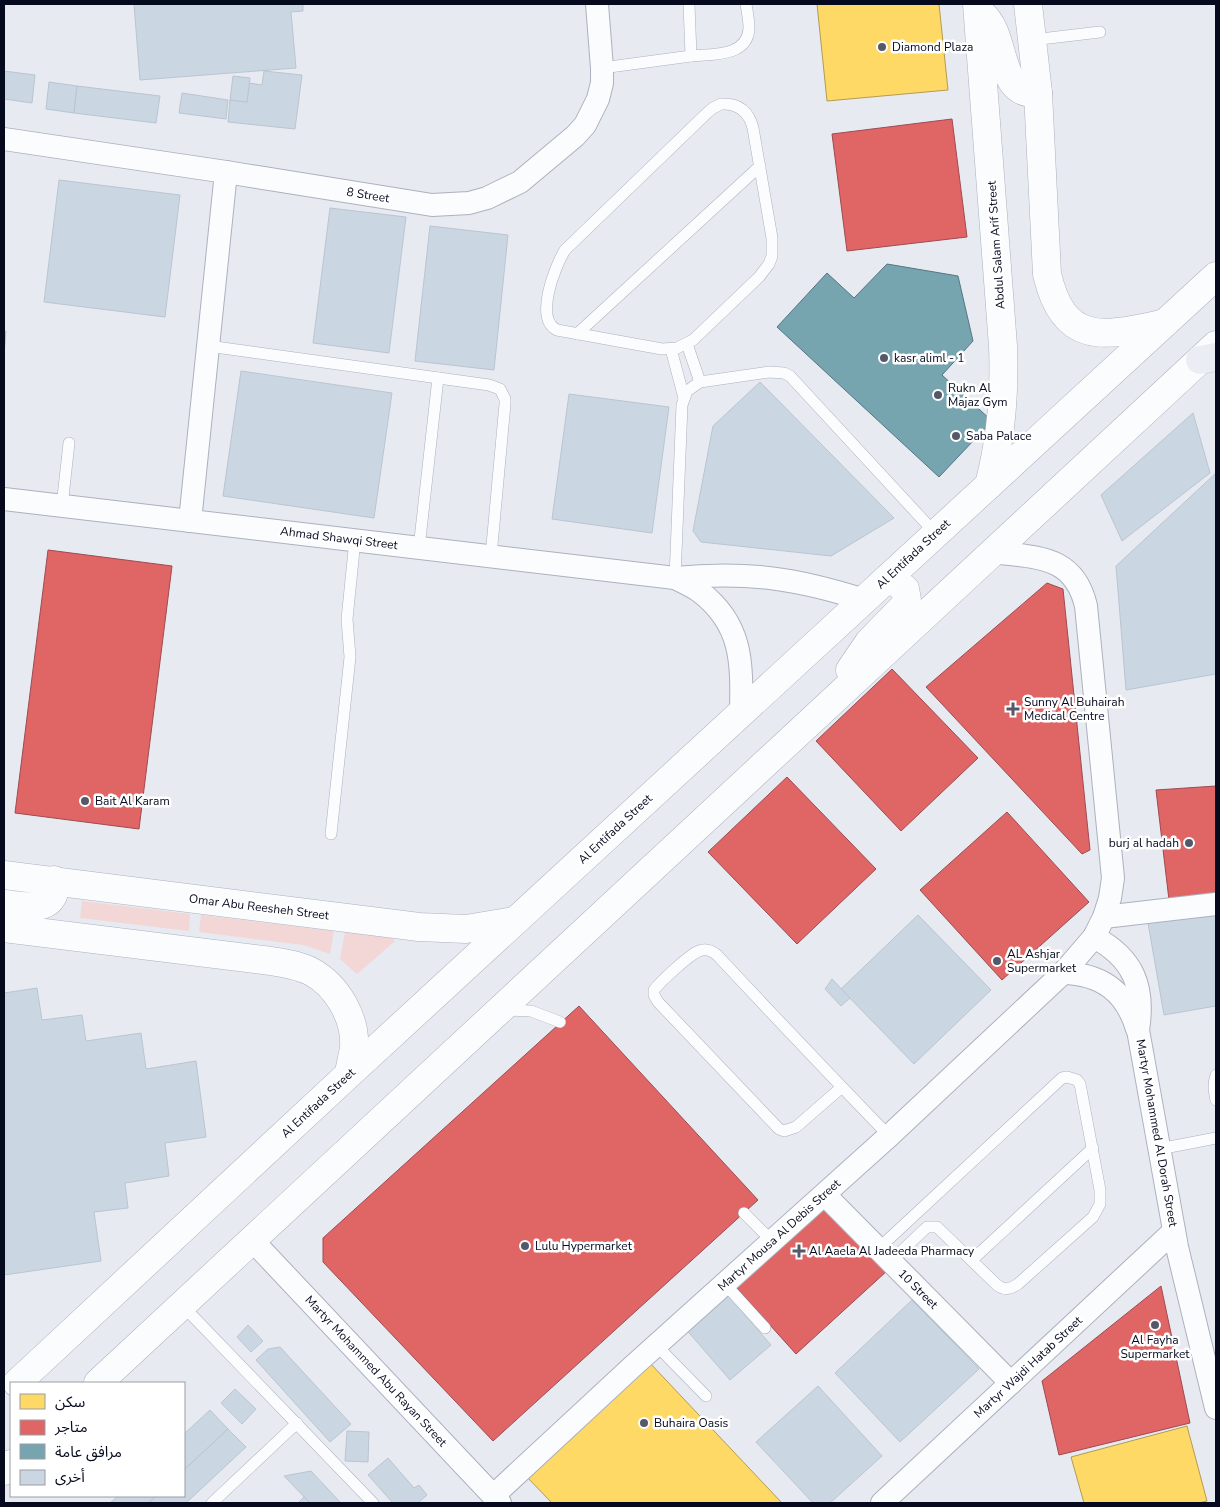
<svg xmlns="http://www.w3.org/2000/svg" width="1220" height="1507" font-family="'Nunito Sans','Noto Sans Arabic',sans-serif">
<style>
.green{fill:#f3d7d6}
.homes{fill:#ffd966;stroke:#b49b51}
.shops{fill:#e06666;stroke:#9e4a51}
.public{fill:#76a5af;stroke:#547684}
.building{fill:#cad6e2;stroke:#bac5d1}
.lines{fill:none;stroke-linecap:round;stroke-linejoin:round}
.service-casing{stroke:#acb1bf;stroke-width:12}
.minor-casing{stroke:#acb1bf;stroke-width:24}
.tertiary-casing{stroke:#acb1bf;stroke-width:29}
.secondary-casing{stroke:#acb1bf;stroke-width:29}
.primary-casing{stroke:#c4c7cd;stroke-width:29}
.service{stroke:#fbfcfd;stroke-width:11}
.minor{stroke:#fbfcfd;stroke-width:22}
.tertiary{stroke:#fbfcfd;stroke-width:28}
.secondary{stroke:#fbfcfd;stroke-width:28}
.primary{stroke:#eaedf4;stroke-width:28}
.poi-dot{fill:#545868;stroke:#fff;stroke-width:2}
.labels{text-anchor:middle;dominant-baseline:central;stroke-width:5;stroke-linejoin:round;paint-order:stroke}
.poi-label{font-size:12px;fill:#050a1f;stroke:#fff;text-anchor:start}
.street-label{font-size:12px;fill:#050a1f;stroke:#fff}
</style>
<rect width="100%" height="100%" fill="#e7eaf1"/>
<g class="green">
<polygon points="82,901 190,914 189,931 80,918"/>
<polygon points="201,915 334,931 330,954 303,945 199,932"/>
<polygon points="345,932 392,938 395,941 357,974 340,959"/>
</g>
<g class="homes">
<polygon points="817,4 939,4 948,90 827,101"/>
<polygon points="648,1361 782,1503 552,1503 525,1475"/>
<polygon points="1187,1426 1207,1501 1198,1503 1084,1503 1071,1457"/>
</g>
<g class="shops">
<polygon points="952,119 967,237 847,251 832,134"/>
<polygon points="48,550 172,566 139,829 15,813"/>
<polygon points="1047,583 1063,589 1090,850 1082,854 926,687"/>
<polygon points="892,669 978,758 901,831 816,741"/>
<polygon points="787,777 876,869 797,944 708,852"/>
<polygon points="1216,786 1216,895 1169,900 1156,790"/>
<polygon points="1007,812 1089,902 1002,980 920,890"/>
<polygon points="579,1006 758,1200 493,1441 323,1262 323,1238"/>
<polygon points="824,1200 888,1270 796,1354 734,1285"/>
<polygon points="1161,1286 1190,1423 1059,1455 1042,1381"/>
</g>
<polygon class="public" points="887,264 958,276 973,341 942,375 992,421 939,477 777,327 827,273 854,298"/>
<g class="building">
<polygon points="134,4 303,4 303,11 291,12 296,68 140,80"/>
<polygon points="4,71 35,75 32,103 4,99"/>
<polygon points="264,71 302,75 295,129 228,122 230,100 247,102 249,83 262,85"/>
<polygon points="233,76 250,78 247,102 230,100"/>
<polygon points="49,82 77,86 74,113 46,109"/>
<polygon points="77,86 160,96 156,123 74,113"/>
<polygon points="182,93 228,100 226,119 179,113"/>
<polygon points="59,180 180,195 165,317 44,302"/>
<polygon points="330,208 406,217 389,353 313,343"/>
<polygon points="430,226 508,235 494,370 415,361"/>
<polygon points="4,331 6,331 4,355"/>
<polygon points="241,371 392,393 374,518 223,496"/>
<polygon points="760,382 894,518 831,556 701,542 693,531 713,426"/>
<polygon points="569,394 669,407 652,533 552,519"/>
<polygon points="1193,413 1210,473 1122,541 1101,495"/>
<polygon points="1216,473 1216,674 1126,690 1116,566"/>
<polygon points="1216,912 1216,1006 1164,1015 1148,923"/>
<polygon points="918,915 991,990 914,1064 841,989"/>
<polygon points="832,979 850,998 841,1006 825,989"/>
<polygon points="37,988 42,1020 82,1015 86,1041 141,1033 146,1069 196,1061 206,1137 165,1143 169,1176 125,1183 128,1208 94,1212 101,1261 4,1275 4,993"/>
<polygon points="725,1292 771,1345 730,1380 684,1327"/>
<polygon points="912,1300 979,1369 900,1442 835,1373"/>
<polygon points="248,1325 263,1341 251,1352 237,1337"/>
<polygon points="280,1347 351,1424 330,1442 256,1360 268,1349"/>
<polygon points="818,1386 882,1456 830,1503 813,1503 756,1442"/>
<polygon points="235,1389 256,1409 242,1424 221,1403"/>
<polygon points="210,1410 228,1429 184,1470 184,1434"/>
<polygon points="228,1429 246,1447 186,1503 148,1503 156,1496 184,1496 184,1470"/>
<polygon points="347,1431 369,1432 368,1462 345,1461"/>
<polygon points="388,1458 414,1488 419,1485 427,1495 418,1503 393,1503 368,1475"/>
<polygon points="311,1471 341,1503 310,1503 284,1476"/>
<polygon points="118,1496 156,1496 148,1503 110,1503"/>
<polygon points="304,1497 310,1503 298,1503"/>
</g>
<g class="lines">
<defs>
<g id="service">
<path d="M689,4L691,56C712,54 748,57 749,28C749,20 747,11 746,4"/>
<polyline points="1032,40 1100,32"/>
<polyline points="602,68 691,56"/>
<path d="M721,104C739,103 749,112 753,128L772,238V256L769,264L759,277L693,340L677,348L662,349L557,330C534,319 555,266 565,250L707,113L713,108Z"/>
<polyline points="577,334 760,166"/>
<polyline points="687,344 700,382"/>
<polyline points="208,346 489,385 500,389 505,399 505,404 491,556"/>
<polyline points="671,349 684,398"/>
<polyline points="62,506 69,443"/>
<polyline points="419,548 438,378"/>
<polyline points="675,578 682,405 687,391 700,382 769,372 784,373 790,376 936,534"/>
<polyline points="331,834 350,657 347,619 355,540"/>
<polyline points="507,1010 531,1011 560,1022"/>
<path d="M1216,1075C1213,1084 1214,1091 1216,1100"/>
<path d="M842,1087L796,1127L784,1131L779,1129L658,1002L654,995V990C660,982 690,954 699,951C706,948 712,951 717,955C774,1016 831,1076 889,1136"/>
<polyline points="1159,1149 1216,1138"/>
<polyline points="744,1213 772,1241"/>
<path d="M878,1249L1062,1078L1067,1077L1077,1080L1080,1084L1100,1190V1204L1093,1217L1018,1284C1010,1289 1005,1291 997,1285L937,1227H927L891,1261"/>
<polyline points="972,1260 1093,1148"/>
<polyline points="725,1284 765,1328"/>
<polyline points="182,1305 373,1503"/>
<polyline points="656,1345 706,1396"/>
<polyline points="212,1503 297,1423"/>
</g>
<g id="minor">
<polyline points="4,139 226,172 432,205 469,203 487,198 520,182 575,136 585,125 598,99 602,83 602,68 597,4"/>
<path d="M4,499L675,578C745,571 796,578 864,600"/>
<polyline points="190,521 226,172"/>
<path d="M675,578C683,582 692,586 699,591C743,624 742,663 741,713"/>
<polyline points="1104,917 1216,904"/>
<path d="M1094,937C1133,958 1145,986 1138,1030L1177,1247L1216,1408"/>
<path d="M1063,973C1102,974 1126,992 1137,1029"/>
<polyline points="825,1195 1011,1383"/>
<polyline points="252,1240 500,1503"/>
<path d="M493,1496L632,1367L889,1136L1063,973L1094,937L1104,917L1110,898L1113,878L1086,606C1074,555 1037,558 994,552"/>
<polyline points="882,1503 1174,1231"/>
</g>
<g id="tertiary">
<path d="M977,4L1003,346C1005,394 1001,439 989,485"/>
<path d="M1028,4L1038,93L1047,274C1064,348 1106,336 1165,323"/>
<path d="M981,13C1009,36 995,96 1038,93"/>
<polyline points="4,875 419,927 466,929 514,921"/>
<path d="M4,904C26,906 59,914 54,880"/>
<path d="M4,928L271,961C284,963 299,965 312,972C337,986 356,1018 354,1047C353,1056 350,1065 349,1074"/>
</g>
<g id="secondary">
<polyline points="850,670 869,642 905,605 907,600 905,589 889,577"/>
<polyline points="17,1383 349,1074 1216,276"/>
<polyline points="98,1383 1216,345"/>
<polyline points="4,1471 11,1464"/>
</g>
<polyline id="primary" points="1200,360 1216,357"/>
</defs>
<use href="#service" class="service-casing"/>
<use href="#minor" class="minor-casing"/>
<use href="#tertiary" class="tertiary-casing"/>
<use href="#secondary" class="secondary-casing"/>
<use href="#primary" class="primary-casing"/>
<use href="#service" class="service"/>
<use href="#minor" class="minor"/>
<use href="#tertiary" class="tertiary"/>
<use href="#secondary" class="secondary"/>
<use href="#primary" class="primary"/>
</g>
<g class="poi-dot">
<circle cx="882" cy="47" r="5"/>
<circle cx="884" cy="358" r="5"/>
<circle cx="938" cy="395" r="5"/>
<circle cx="956" cy="436" r="5"/>
<path d="M1010.5 701.5h5v5h5v5h-5v5h-5v-5h-5v-5h5z"/>
<circle cx="85" cy="801" r="5"/>
<circle cx="1189" cy="843" r="5"/>
<circle cx="997" cy="961" r="5"/>
<circle cx="525" cy="1246" r="5"/>
<path d="M796.5 1243.5h5v5h5v5h-5v5h-5v-5h-5v-5h5z"/>
<circle cx="1155" cy="1325" r="5"/>
<circle cx="644" cy="1423" r="5"/>
</g>
<g class="labels">
<g class="poi-label">
<text x="892" y="47">Diamond Plaza</text>
<text x="894" y="358">kasr aliml - 1</text>
<text x="948" y="388">Rukn Al<tspan x="948" dy="14">Majaz Gym</tspan></text>
<text x="966" y="436">Saba Palace</text>
<text x="1024" y="702">Sunny Al Buhairah<tspan x="1024" dy="14">Medical Centre</tspan></text>
<text x="95" y="801">Bait Al Karam</text>
<text x="1179" y="843" text-anchor="end">burj al hadah</text>
<text x="1007" y="954">AL Ashjar<tspan x="1007" dy="14">Supermarket</tspan></text>
<text x="535" y="1246">Lulu Hypermarket</text>
<text x="809" y="1251">Al Aaela Al Jadeeda Pharmacy</text>
<text x="1155" y="1340" text-anchor="middle">Al Fayha<tspan x="1155" dy="14">Supermarket</tspan></text>
<text x="654" y="1423">Buhaira Oasis</text>
</g>
<g class="street-label">
<text transform="translate(368 195) rotate(9)">8 Street</text>
<text transform="translate(996 245) rotate(-94)">Abdul Salam Arif Street</text>
<text transform="translate(339 538) rotate(7)">Ahmad Shawqi Street</text>
<text transform="translate(913 554) rotate(-43)">Al Entifada Street</text>
<text transform="translate(615 829) rotate(-43)">Al Entifada Street</text>
<text transform="translate(259 907) rotate(7)">Omar Abu Reesheh Street</text>
<text transform="translate(318 1103) rotate(-43)">Al Entifada Street</text>
<text transform="translate(1157 1133) rotate(80)">Martyr Mohammed Al Dorah Street</text>
<text transform="translate(779 1235) rotate(-42)">Martyr Mousa Al Debis Street</text>
<text transform="translate(918 1289) rotate(45)">10 Street</text>
<text transform="translate(1028 1367) rotate(-43)">Martyr Wajdi Hatab Street</text>
<text transform="translate(376 1371) rotate(47)">Martyr Mohammed Abu Rayan Street</text>
</g>
</g>
<rect width="1220" height="1507" fill="none" stroke="#050a1f" stroke-width="10"/>
<rect x="10" y="1382" width="175" height="115" fill="#ffffff" stroke="#9b9da5"/>
<rect x="20" y="1394" width="25" height="15" fill="#ffd966" stroke="#9b9da5"/>
<text x="55" y="1407" font-size="15" fill="#050a1f">سكن</text>
<rect x="20" y="1420" width="25" height="15" fill="#e06666" stroke="#9b9da5"/>
<text x="55" y="1432" font-size="15" fill="#050a1f">متاجر</text>
<rect x="20" y="1444" width="25" height="15" fill="#76a5af" stroke="#9b9da5"/>
<text x="55" y="1457" font-size="15" fill="#050a1f">مرافق عامة</text>
<rect x="20" y="1470" width="25" height="15" fill="#cad6e2" stroke="#9b9da5"/>
<text x="55" y="1482" font-size="15" fill="#050a1f">أخرى</text>
</svg>
